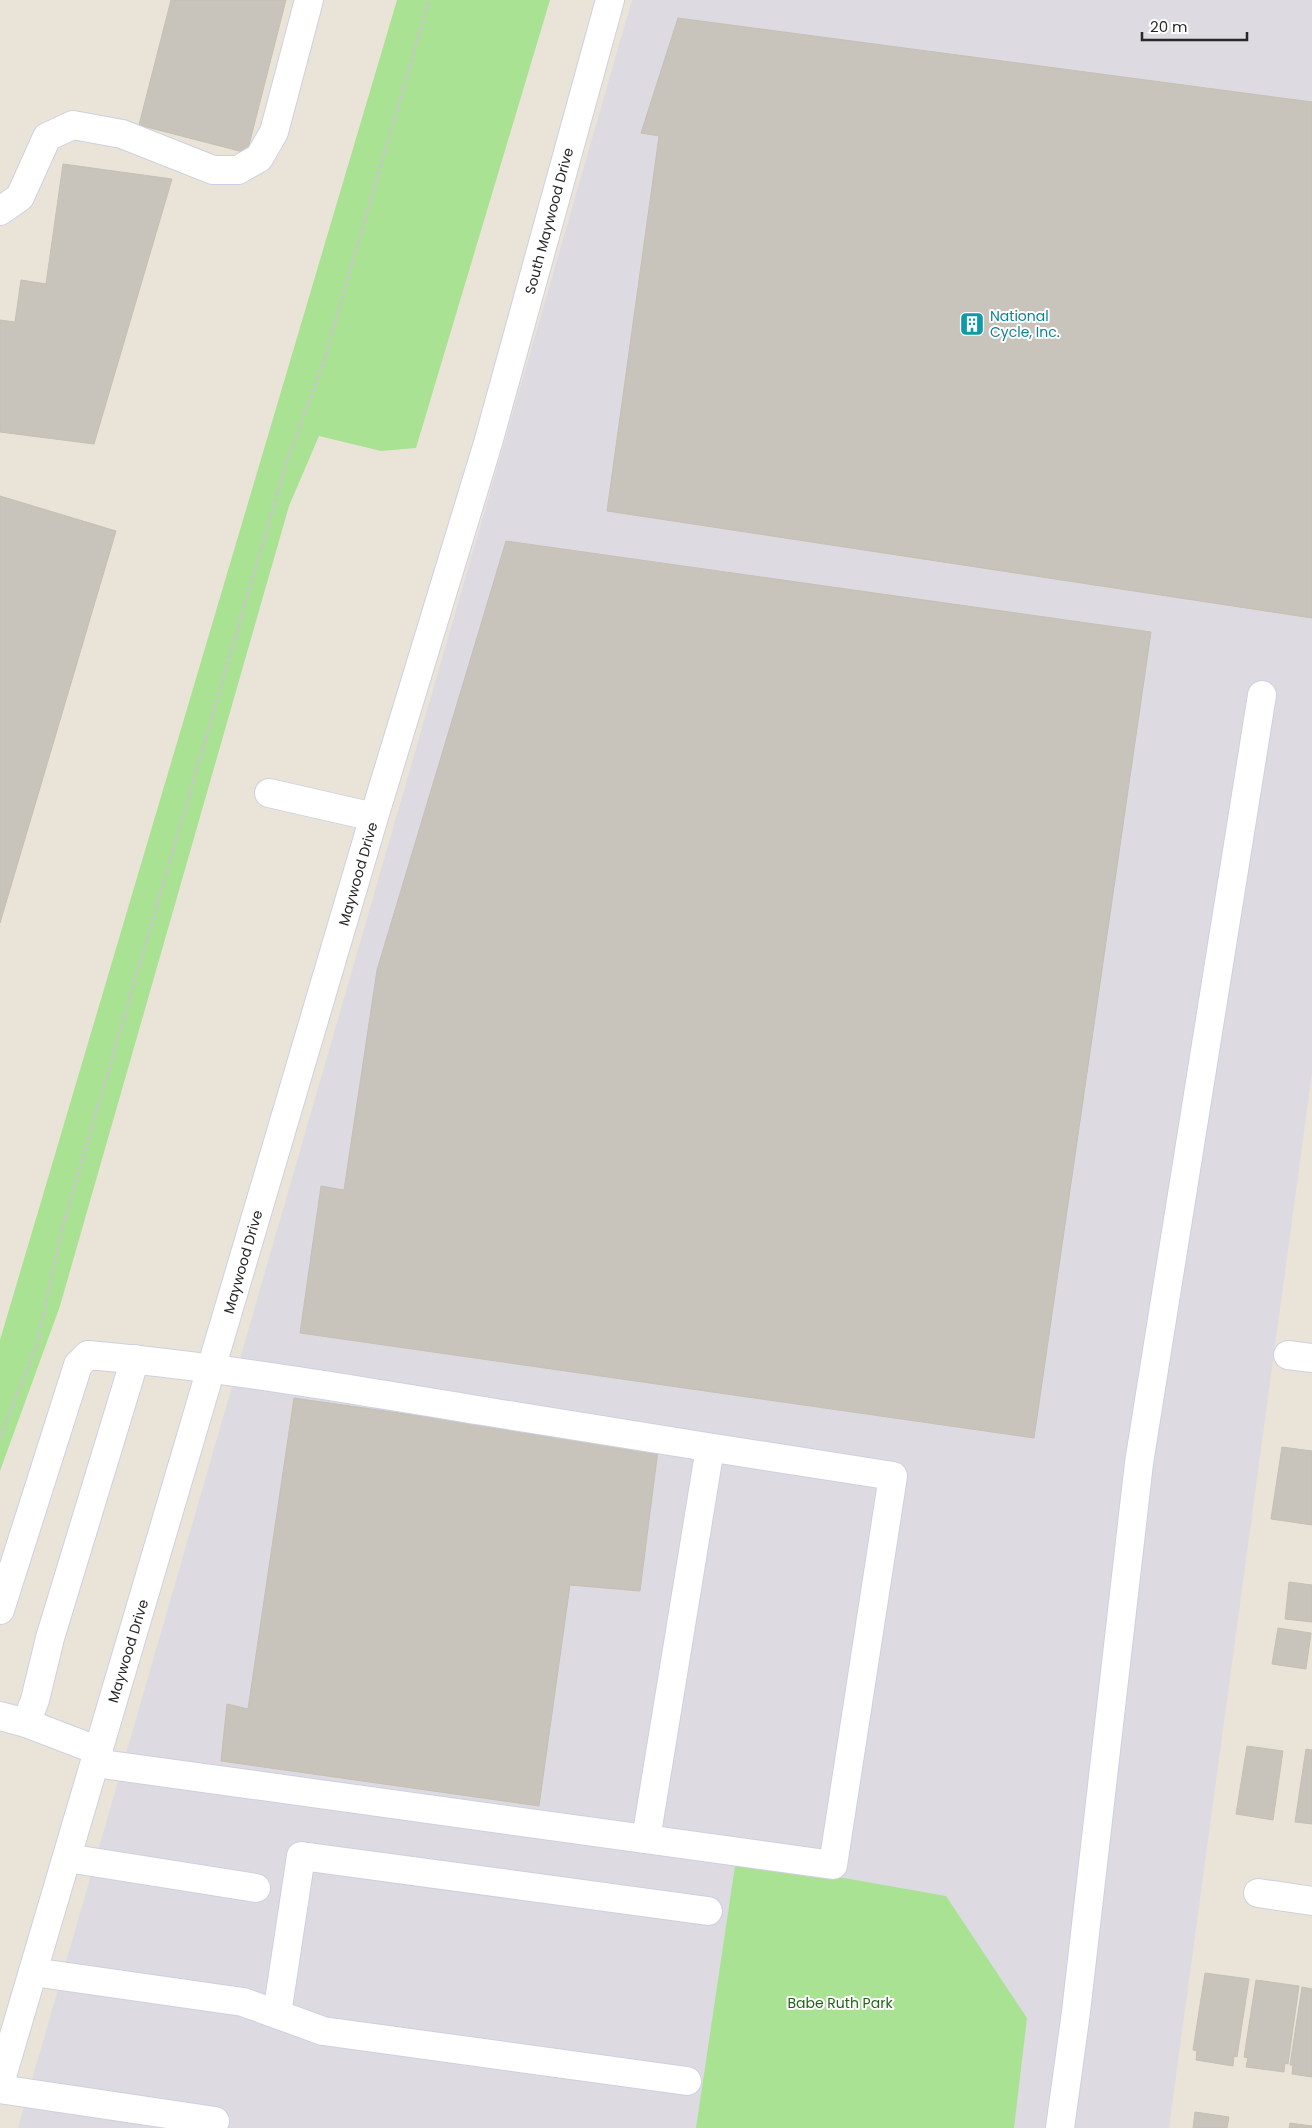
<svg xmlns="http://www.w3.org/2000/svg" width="1312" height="2128" font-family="Poppins,sans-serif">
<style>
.industrial{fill:#dddae2}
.green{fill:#aae294}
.building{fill:#c8c3bb;stroke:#c5c0b3}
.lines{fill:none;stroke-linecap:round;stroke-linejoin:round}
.minor-casing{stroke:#ced0e1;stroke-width:30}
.path{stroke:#c7c7c7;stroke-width:3;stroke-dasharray:4 2.5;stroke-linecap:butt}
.minor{stroke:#fff;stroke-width:28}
.labels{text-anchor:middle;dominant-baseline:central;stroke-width:4;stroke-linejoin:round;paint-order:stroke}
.street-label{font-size:14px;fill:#272727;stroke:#fff}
.culture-label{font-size:14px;fill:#0d838f;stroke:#fff;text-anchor:start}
.park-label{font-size:14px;fill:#246319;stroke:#fff}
</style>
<rect width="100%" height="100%" fill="#eae4d8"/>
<polygon class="industrial" points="632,0 1312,0 1312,1073 1169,2128 18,2128"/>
<g class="green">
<polygon points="397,0 550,0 416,448 381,451 319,436 289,506 60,1306 0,1471 0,1340"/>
<polygon points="736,1859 946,1896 1027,2018 1014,2128 696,2128"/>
</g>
<g class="building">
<polygon points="171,0 286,0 247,153 139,125"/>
<polygon points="678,18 1312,102 1312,618 607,511 659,136 641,133"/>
<polygon points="63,164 172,179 94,444 0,432 0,320 15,322 21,280 46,284"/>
<polygon points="0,496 116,531 0,923"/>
<polygon points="506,541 1151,632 1034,1438 300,1333 321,1186 344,1190 377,970"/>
<polygon points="294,1398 658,1450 640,1591 570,1585 539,1806 221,1761 227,1704 248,1709"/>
<polygon points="1282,1447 1312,1451 1312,1525 1271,1519"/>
<polygon points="1289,1582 1312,1585 1312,1622 1285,1619"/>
<polygon points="1278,1628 1311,1633 1306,1669 1272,1664"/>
<polygon points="1247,1746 1283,1751 1273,1820 1236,1814"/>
<polygon points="1306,1749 1312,1750 1312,1824 1295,1822"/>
<polygon points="1205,1973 1249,1979 1237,2057 1234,2056 1233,2066 1196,2060 1197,2051 1193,2050"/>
<polygon points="1256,1980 1299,1986 1288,2064 1285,2063 1284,2072 1246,2067 1248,2058 1244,2057"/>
<polygon points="1302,1987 1312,1989 1312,2077 1292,2074 1293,2065 1290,2065"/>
<polygon points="1195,2112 1229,2117 1227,2128 1193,2128"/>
<polygon points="1290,2123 1312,2126 1312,2128 1289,2128"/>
</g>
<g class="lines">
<defs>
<g id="minor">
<polyline points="0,211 20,197 47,137 73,125 122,134 213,170 238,170 259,158 274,132 309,0"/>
<polyline points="269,793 374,817"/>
<polyline points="1288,1355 1312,1358"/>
<path d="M0,1610L78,1365L88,1355C223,1367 356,1390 489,1412C624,1434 758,1455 893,1476L833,1865L95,1763"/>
<polyline points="0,1716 26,1723 99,1751"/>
<polyline points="26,1723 35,1700 50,1638 135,1359"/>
<polyline points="646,1839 710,1448"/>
<polyline points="67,1858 256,1888"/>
<polyline points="1258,1893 1312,1901"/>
<polyline points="33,1972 243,2002 323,2031 687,2081"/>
<polyline points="277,2014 301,1856 708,1911"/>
<polyline points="0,2083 374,817 488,443 610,0"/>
<polyline points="0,2089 215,2121"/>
<polyline points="1060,2128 1076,2012 1139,1463 1262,695"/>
</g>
</defs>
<use href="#minor" class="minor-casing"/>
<polyline class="path" points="0,1437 37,1344 62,1229 286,464 324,360 429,0"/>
<use href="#minor" class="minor"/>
</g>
<defs>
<symbol id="building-square" viewBox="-11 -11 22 22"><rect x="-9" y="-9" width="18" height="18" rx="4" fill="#0f9aa8" stroke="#fff"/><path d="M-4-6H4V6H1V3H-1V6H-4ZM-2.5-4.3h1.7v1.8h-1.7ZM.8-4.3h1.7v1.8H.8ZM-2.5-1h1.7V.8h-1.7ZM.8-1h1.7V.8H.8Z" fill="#fff"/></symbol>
</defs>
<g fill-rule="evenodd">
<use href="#building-square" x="958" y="310" width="28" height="28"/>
</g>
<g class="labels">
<g class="street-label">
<text transform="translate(549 221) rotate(-75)">South Maywood Drive</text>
<text transform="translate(358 874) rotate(-74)">Maywood Drive</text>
<text transform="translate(243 1262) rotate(-74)">Maywood Drive</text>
<text transform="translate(128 1651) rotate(-73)">Maywood Drive</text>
</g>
<g class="culture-label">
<text x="990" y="316">National<tspan x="990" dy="16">Cycle, Inc.</tspan></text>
</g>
<g class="park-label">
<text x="840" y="2003">Babe Ruth Park</text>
</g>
</g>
<path d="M1142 32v8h105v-8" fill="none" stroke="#272727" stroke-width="2.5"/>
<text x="1150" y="32" font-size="15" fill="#272727" stroke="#ffffff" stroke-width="4" paint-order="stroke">20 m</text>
</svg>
